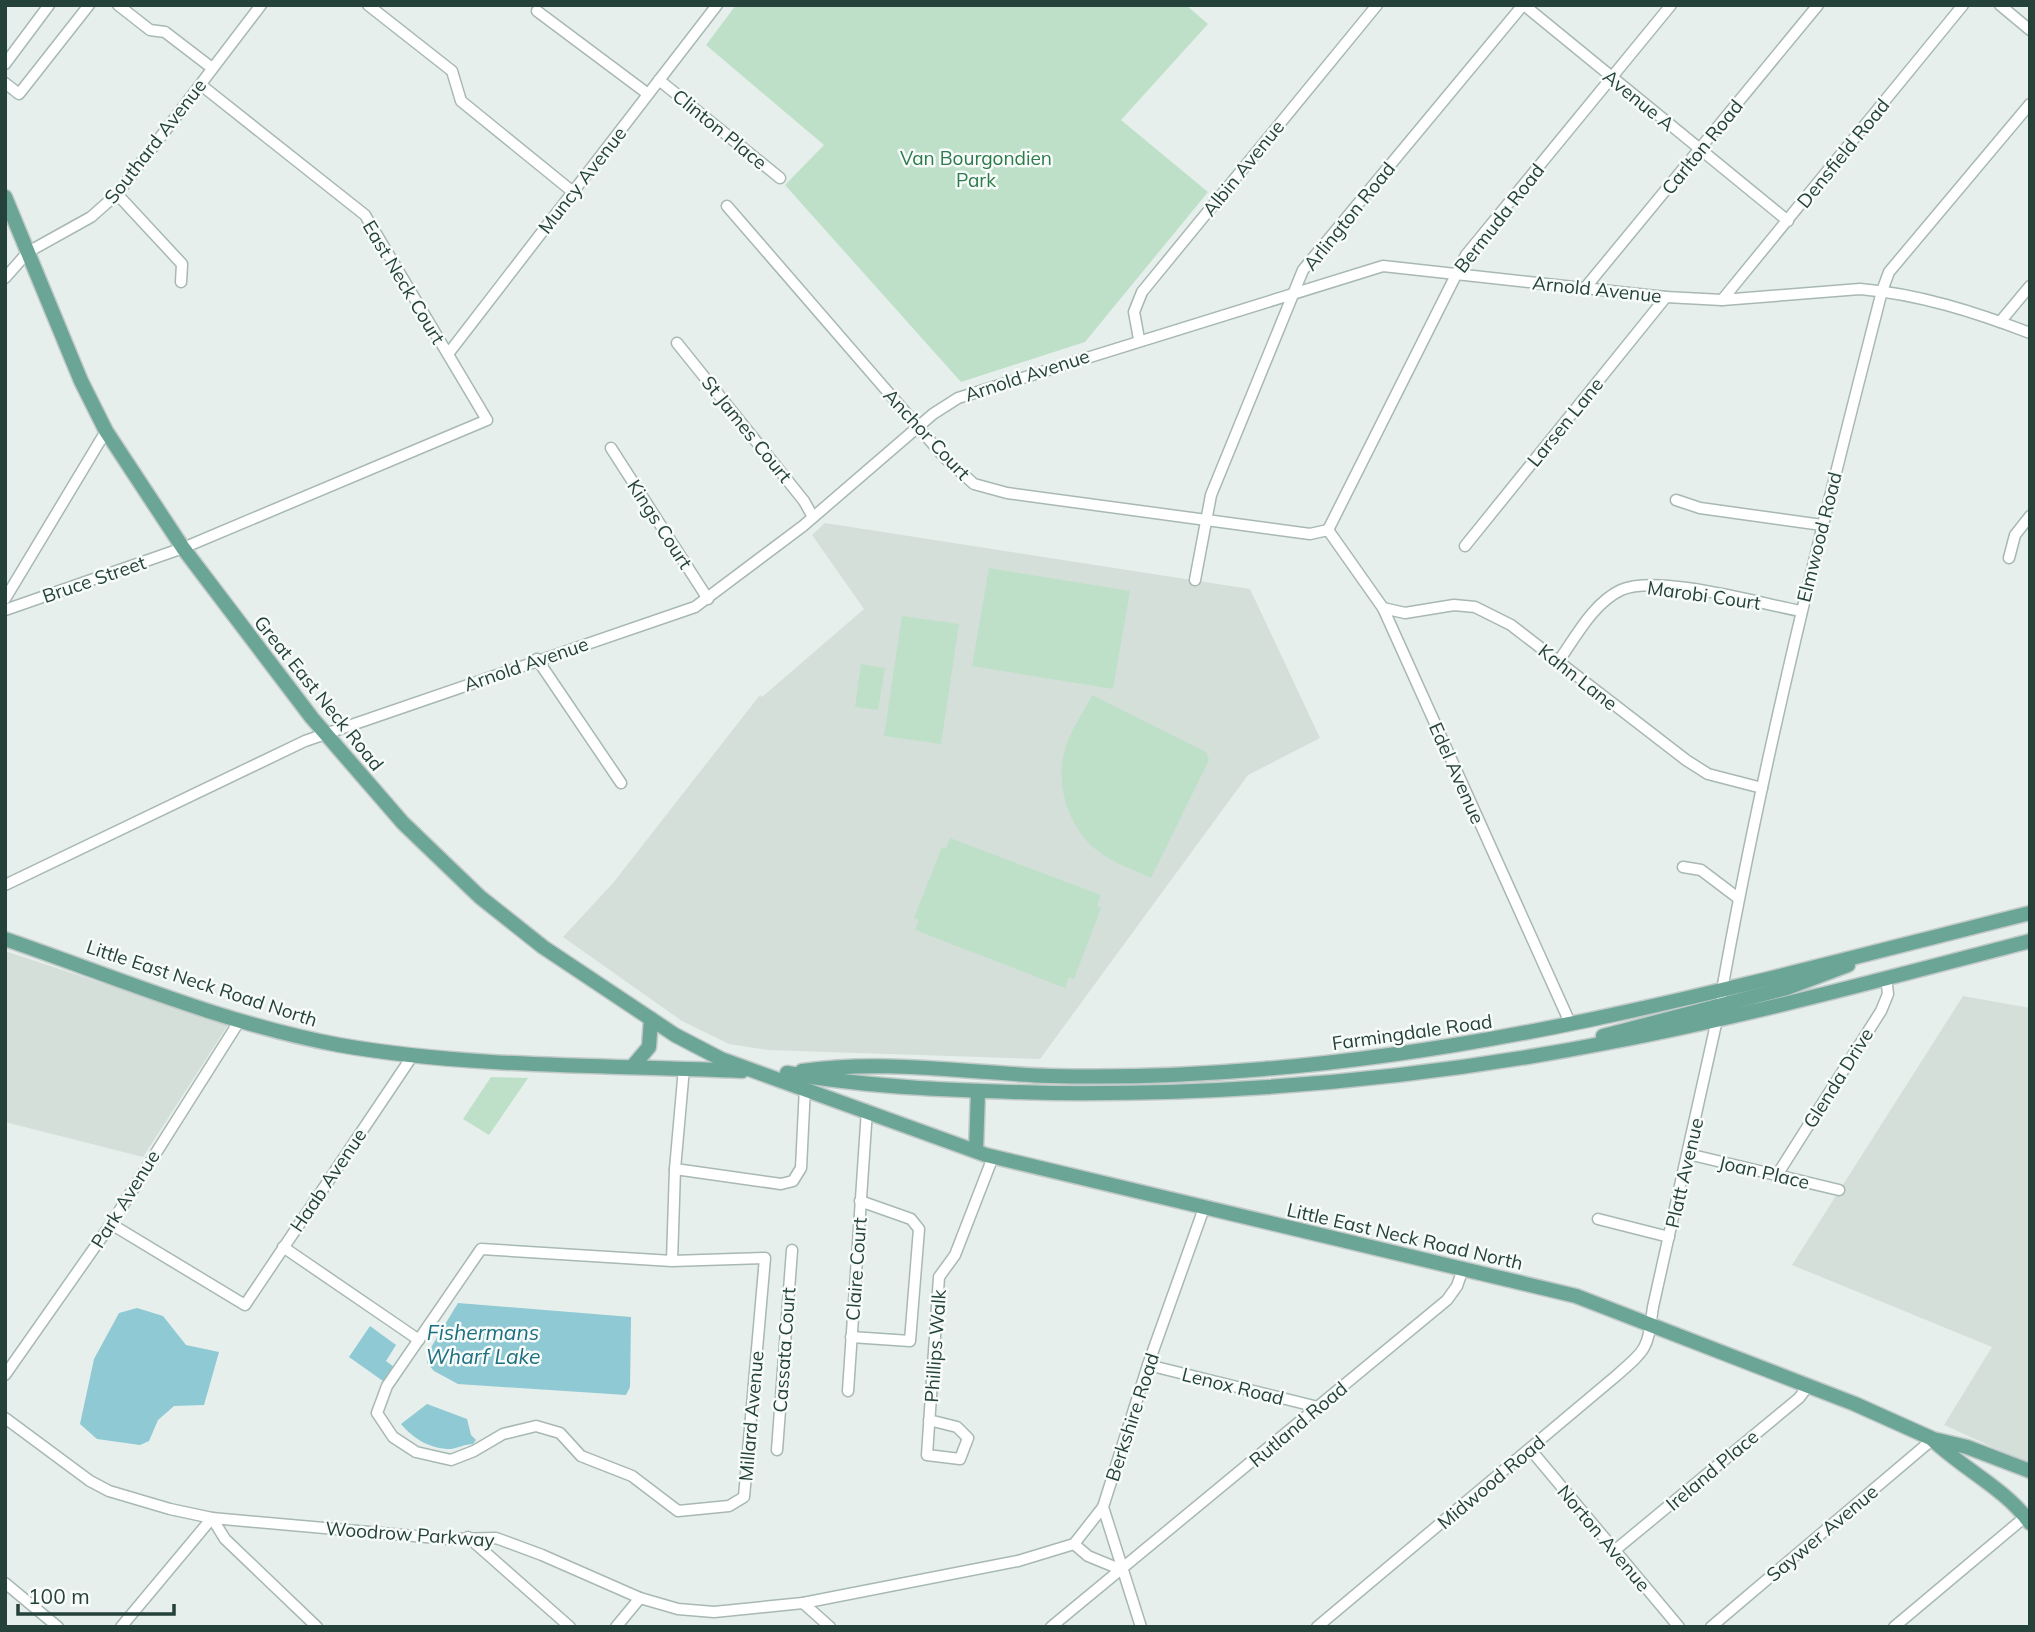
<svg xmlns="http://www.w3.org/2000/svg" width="2035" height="1632" font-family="Mulish,sans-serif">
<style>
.built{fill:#d4dfda}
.green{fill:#bfe0c8}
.water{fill:#8ec9d4}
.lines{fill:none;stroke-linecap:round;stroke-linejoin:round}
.minor-casing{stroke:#a8b8b2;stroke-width:13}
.major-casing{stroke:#c2cac8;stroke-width:17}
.minor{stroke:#fff;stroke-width:10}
.major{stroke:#6aa596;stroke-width:14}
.labels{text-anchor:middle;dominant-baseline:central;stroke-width:5;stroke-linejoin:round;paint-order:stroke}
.street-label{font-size:19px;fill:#24423a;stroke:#f7fbf9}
.park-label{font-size:19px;fill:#2d7a4b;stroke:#f7fbf9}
.water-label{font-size:21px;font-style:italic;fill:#1c6f80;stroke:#f7fbf9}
</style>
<rect width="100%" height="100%" fill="#e6efeb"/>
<g class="built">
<polygon points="825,523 1250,589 1320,738 1248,775 1040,1059 768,1050 729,1044 682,1021 563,937 613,883 760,695 762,697 864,609 812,535"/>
<polygon points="5,951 228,1025 143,1157 5,1122"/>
<polygon points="1963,996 2030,1008 2030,1464 1944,1425 1992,1347 1792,1265"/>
</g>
<g class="green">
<polygon points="736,5 1186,5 1208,24 1121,120 1208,192 1085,342 961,382 785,185 824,145 706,45"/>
<polygon points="989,568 1130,591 1113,689 972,666"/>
<polygon points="902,616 959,624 941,744 884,736"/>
<polygon points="861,664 885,668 878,710 855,707"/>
<path d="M1092,695L1206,752L1209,760L1151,878C1134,870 1113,863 1098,851C1067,827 1053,781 1067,743C1073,727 1084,711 1092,695Z"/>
<polygon points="950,838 1101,895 1097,906 1101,908 1074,979 1069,977 1065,988 915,930 919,920 914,918 942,847 946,848"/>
<polygon points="491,1077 528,1078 489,1135 463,1119"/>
</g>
<g class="water">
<polygon points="458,1303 631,1317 630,1387 626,1395 458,1384 434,1371 427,1363 427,1354"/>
<polygon points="137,1308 163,1316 186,1345 219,1352 204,1405 174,1406 158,1420 149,1441 140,1445 97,1439 80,1424 94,1359 119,1313"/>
<polygon points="370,1326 396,1345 386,1361 394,1367 383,1381 349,1357"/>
<path d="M427,1404L467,1419L471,1435L476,1440L473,1444C465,1444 458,1448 451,1449C430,1449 414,1439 401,1424Z"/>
</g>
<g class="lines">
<defs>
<g id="minor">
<polyline points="118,5 150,30 165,32 212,68"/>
<polyline points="368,5 452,71 461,101 573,192"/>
<polyline points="1524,5 1788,221"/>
<polyline points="2000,5 2030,30"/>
<polyline points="537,11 648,94"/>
<polyline points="5,64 49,5"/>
<polyline points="659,80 780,178"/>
<polyline points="5,83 19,94 89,5"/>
<polyline points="117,194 182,264 181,282"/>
<polyline points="727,206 945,458 974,484 1007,493 1310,534 1328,530"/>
<polyline points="5,278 28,252 91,217 117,194 261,5"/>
<polyline points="1585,288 1818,5"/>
<polyline points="1722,300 1963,5"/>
<polyline points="2000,322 2030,286"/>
<polyline points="1139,339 1134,312 1142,292 1377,5"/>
<polyline points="677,343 804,501 813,517"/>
<polyline points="448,354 717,5"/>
<polyline points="611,448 708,599"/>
<polyline points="1676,500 1700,508 1822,525"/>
<polyline points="1328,530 1466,255 1671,5"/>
<polyline points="1328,530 1383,608 1571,1025"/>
<polyline points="1465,546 1666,297"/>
<polyline points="2009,558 2015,535 2030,516"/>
<polyline points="1195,580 1211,495 1303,270 1523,5"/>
<polyline points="5,599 106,431"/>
<polyline points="1383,608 1405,613 1454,605 1475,607 1511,625 1686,760 1708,774 1762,788"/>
<polyline points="5,610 183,548 487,420 365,215 201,85"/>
<polyline points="537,659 621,783"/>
<path d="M1558,662C1575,638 1593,603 1621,590C1657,574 1759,603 1800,611"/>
<polyline points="1683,867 1701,870 1738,898"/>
<path d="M5,885L305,741L695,607L803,526L933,414L958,398L1383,266L1666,297L1722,300L1860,289C1919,294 1975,312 2030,333"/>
<path d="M1721,996C1763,758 1822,525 1882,291L1889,272L2030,104"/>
<polyline points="1688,1154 1839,1190"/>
<polyline points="675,1169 781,1184 793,1181 801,1168 805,1087"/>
<polyline points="1777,1175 1881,1011 1888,994 1886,977"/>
<polyline points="1598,1219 1669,1237"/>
<polyline points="111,1224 245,1305 413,1055"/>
<polyline points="283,1247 419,1340"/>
<polyline points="672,1261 481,1249 387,1386 377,1413 393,1437 416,1452 451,1460 474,1451 503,1434 536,1426 560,1433 581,1456 632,1476 678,1511 729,1506 744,1497 765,1258 672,1261 675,1169 684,1068"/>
<polyline points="851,1337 910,1341 919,1229 911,1219 860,1201"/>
<polyline points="1148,1365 1318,1407"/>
<polyline points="5,1375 111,1224 240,1020"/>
<polyline points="848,1391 867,1110"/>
<polyline points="5,1418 90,1481 109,1491 170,1509 212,1518 448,1539 496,1538 542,1555 640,1598 678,1609 714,1612 803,1603 1018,1561 1074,1544 1103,1507"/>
<polyline points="929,1420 957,1427 968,1438 960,1459 927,1455 939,1277 955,1255 993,1157"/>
<polyline points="1530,1449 1679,1627"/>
<polyline points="777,1450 792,1250"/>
<polyline points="468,1537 570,1627"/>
<polyline points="1074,1544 1088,1556 1122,1570"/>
<polyline points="1614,1551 1799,1398 1808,1386"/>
<polyline points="5,1583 58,1627"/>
<polyline points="803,1603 830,1627"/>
<polyline points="121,1627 212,1518 225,1539 317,1627"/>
<polyline points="616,1627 640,1598"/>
<polyline points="1051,1627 1447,1300 1457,1286 1463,1269"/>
<polyline points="1141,1627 1103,1507 1148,1365 1204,1208"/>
<path d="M1317,1627L1616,1376C1649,1347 1647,1349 1653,1307L1718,1015"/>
<polyline points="1711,1627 1933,1439"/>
<polyline points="1894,1627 2025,1517"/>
</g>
<g id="major">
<polyline points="5,197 81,381 106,431 183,548 312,718 403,823 480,897 543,947 675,1035 721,1059 986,1155 1576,1296 1855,1404 1933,1439 1967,1447 2030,1471"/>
<path d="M5,939C115,977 225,1024 339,1045C470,1068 609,1065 742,1071"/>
<polyline points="1603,1036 1787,988 1848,965"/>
<polyline points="633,1066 649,1047 651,1019"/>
<path d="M802,1071C884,1059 968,1073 1051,1076C1122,1078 1194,1075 1264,1069C1525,1048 1776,976 2030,913"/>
<path d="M787,1073C874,1088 963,1091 1052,1093C1239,1095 1427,1078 1611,1042C1752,1015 1891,977 2030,941"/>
<polyline points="976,1151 978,1091"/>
<path d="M1933,1440C1963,1469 2006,1489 2030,1523"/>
</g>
</defs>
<use href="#minor" class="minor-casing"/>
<use href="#major" class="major-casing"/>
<use href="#minor" class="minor"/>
<use href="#major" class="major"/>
</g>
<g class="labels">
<g class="street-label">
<text transform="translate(1639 100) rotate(39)">Avenue A</text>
<text transform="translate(720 129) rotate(39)">Clinton Place</text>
<text transform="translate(155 141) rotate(-52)">Southard Avenue</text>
<text transform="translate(1702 147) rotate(-51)">Carlton Road</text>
<text transform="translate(1843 153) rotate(-51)">Densfield Road</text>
<text transform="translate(1243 168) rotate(-51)">Albin Avenue</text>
<text transform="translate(582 180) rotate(-52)">Muncy Avenue</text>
<text transform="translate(1349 216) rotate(-51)">Arlington Road</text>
<text transform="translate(1499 218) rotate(-52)">Bermuda Road</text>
<text transform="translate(404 282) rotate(59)">East Neck Court</text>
<text transform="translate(1597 289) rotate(6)">Arnold Avenue</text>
<text transform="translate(1027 375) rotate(-18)">Arnold Avenue</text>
<text transform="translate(1565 422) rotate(-51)">Larsen Lane</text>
<text transform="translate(747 429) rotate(51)">St James Court</text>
<text transform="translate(927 434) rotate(47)">Anchor Court</text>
<text transform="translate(660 524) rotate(57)">Kings Court</text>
<text transform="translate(1819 537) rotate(-76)">Elmwood Road</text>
<text transform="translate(94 579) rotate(-19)">Bruce Street</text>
<text transform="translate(1704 595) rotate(8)">Marobi Court</text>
<text transform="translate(526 664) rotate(-19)">Arnold Avenue</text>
<text transform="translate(1578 677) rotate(38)">Kahn Lane</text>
<text transform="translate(319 693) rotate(51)">Great East Neck Road</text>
<text transform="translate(1457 773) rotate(66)">Edel Avenue</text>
<text transform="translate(202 983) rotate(18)">Little East Neck Road North</text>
<text transform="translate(1412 1032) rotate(-8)">Farmingdale Road</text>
<text transform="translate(1838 1078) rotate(-58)">Glenda Drive</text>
<text transform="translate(1764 1172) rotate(13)">Joan Place</text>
<text transform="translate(1684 1173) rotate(-77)">Platt Avenue</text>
<text transform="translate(328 1180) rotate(-56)">Haab Avenue</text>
<text transform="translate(125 1199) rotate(-58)">Park Avenue</text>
<text transform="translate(1405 1236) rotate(13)">Little East Neck Road North</text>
<text transform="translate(856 1269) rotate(-86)">Claire Court</text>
<text transform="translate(935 1346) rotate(-86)">Phillips Walk</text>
<text transform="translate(784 1350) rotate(-86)">Cassata Court</text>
<text transform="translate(1233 1386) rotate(14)">Lenox Road</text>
<text transform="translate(751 1416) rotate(-85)">Millard Avenue</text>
<text transform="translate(1132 1417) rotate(-72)">Berkshire Road</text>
<text transform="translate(1298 1424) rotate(-40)">Rutland Road</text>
<text transform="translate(1712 1470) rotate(-40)">Ireland Place</text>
<text transform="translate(1491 1482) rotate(-40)">Midwood Road</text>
<text transform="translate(1822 1533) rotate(-40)">Saywer Avenue</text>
<text transform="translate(410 1534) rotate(4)">Woodrow Parkway</text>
<text transform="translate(1604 1538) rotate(50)">Norton Avenue</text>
</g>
<g class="park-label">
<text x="976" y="158">Van Bourgondien<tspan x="976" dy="22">Park</tspan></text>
</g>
<g class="water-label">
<text x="483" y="1332">Fishermans<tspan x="483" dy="24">Wharf Lake</tspan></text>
</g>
</g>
<rect width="2035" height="1632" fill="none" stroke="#24423a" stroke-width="14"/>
<path d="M18 1604v10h156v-10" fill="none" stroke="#24423a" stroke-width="3.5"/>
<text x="28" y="1604" font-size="21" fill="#24423a" stroke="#f7fbf9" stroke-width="5" paint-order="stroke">100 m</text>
</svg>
